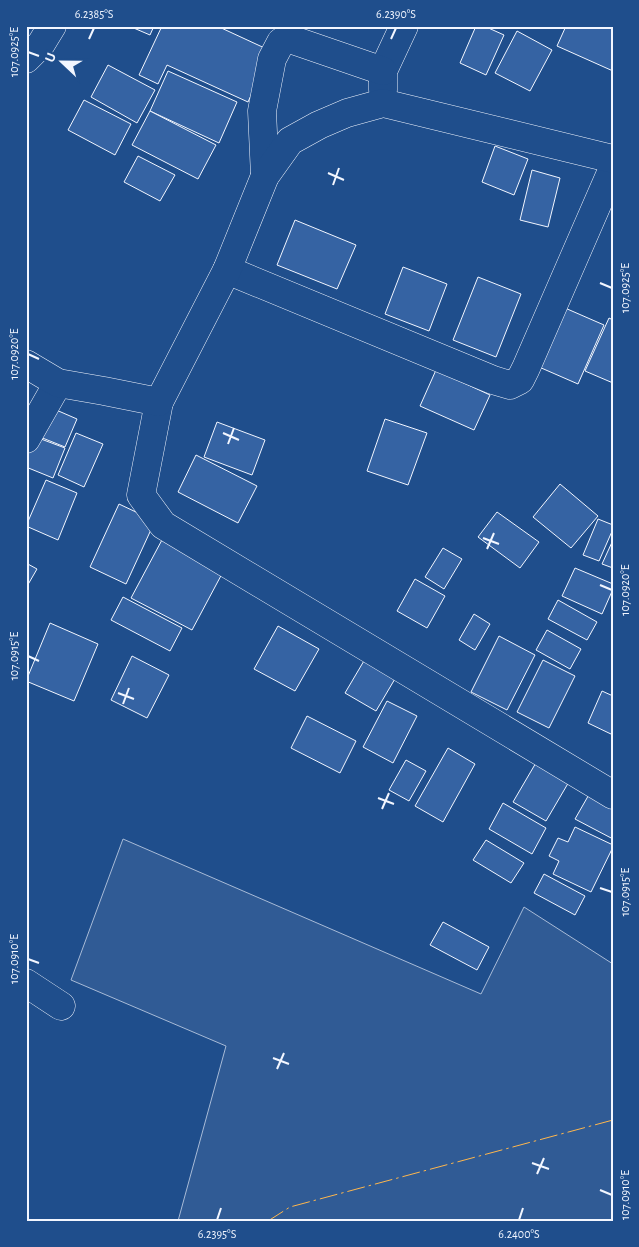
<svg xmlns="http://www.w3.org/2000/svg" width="639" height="1247" font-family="'Alegreya Sans',sans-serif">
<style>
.built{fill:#305b95;stroke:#a8bbd7}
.building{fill:#3563a3;stroke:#f2f6ff}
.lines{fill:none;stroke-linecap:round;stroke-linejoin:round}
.minor-casing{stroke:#f2f6ff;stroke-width:29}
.tertiary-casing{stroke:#f2f6ff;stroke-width:29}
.minor{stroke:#1f4e8c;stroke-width:28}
.tertiary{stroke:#1f4e8c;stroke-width:28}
.power{stroke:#ffb74d;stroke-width:1;stroke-dasharray:18 4 2.5 4;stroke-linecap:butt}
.ticks{fill:none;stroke:#f2f6ff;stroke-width:2}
.neatline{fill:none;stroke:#f2f6ff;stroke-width:2}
.ticks-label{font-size:12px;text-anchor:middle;fill:#f2f6ff}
</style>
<rect width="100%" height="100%" fill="#1f4e8c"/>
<polygon class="built" points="123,839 481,994 524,907 613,964 613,1221 178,1221 226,1046 71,980"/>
<g class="building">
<polygon points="129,26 154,26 150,35"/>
<polygon points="162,26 217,26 271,51 248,102 167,65 158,84 139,75"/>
<polygon points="476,26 484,26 504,35 486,75 460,63"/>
<polygon points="566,26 613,26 613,71 557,46"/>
<polygon points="517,31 552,50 530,91 495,73"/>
<polygon points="108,65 155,90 137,123 91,97"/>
<polygon points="168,71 237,102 219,143 150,111"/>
<polygon points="84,100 131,124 115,155 68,130"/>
<polygon points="150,111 216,145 198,179 132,145"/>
<polygon points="495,146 528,159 514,195 482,182"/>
<polygon points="138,156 175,175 160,201 124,182"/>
<polygon points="532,170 560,178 548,227 520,220"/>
<polygon points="295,220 356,245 337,289 277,265"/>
<polygon points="403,267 447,284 429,331 385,314"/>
<polygon points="478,277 521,294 496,357 453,340"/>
<polygon points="565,308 604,325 578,384 539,367"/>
<polygon points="609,318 613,320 613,383 585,371"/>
<polygon points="436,370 490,395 474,430 420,406"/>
<polygon points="47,406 77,419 65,447 35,435"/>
<polygon points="385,419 427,433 408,485 367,471"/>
<polygon points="217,422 265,440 252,475 204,457"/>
<polygon points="76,433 103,444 84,487 58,475"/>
<polygon points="33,436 65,448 53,478 26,467 26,453"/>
<polygon points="196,455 257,486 238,523 178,492"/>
<polygon points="46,480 77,493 58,540 26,526"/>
<polygon points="560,484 598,516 571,548 533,517"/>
<polygon points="119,504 155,521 126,584 90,567"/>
<polygon points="497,512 539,542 520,568 478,537"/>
<polygon points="598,519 613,525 613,529 599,561 583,555"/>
<polygon points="163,538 224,570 192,630 131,598"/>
<polygon points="613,540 613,568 602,564"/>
<polygon points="443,548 462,559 444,589 425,577"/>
<polygon points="26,563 37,569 26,588"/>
<polygon points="575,568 613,584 613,589 602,614 562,596"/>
<polygon points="415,579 445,596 427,628 397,611"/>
<polygon points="123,597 182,628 170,651 111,620"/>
<polygon points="558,600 597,622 587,640 548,619"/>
<polygon points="474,614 490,624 475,650 459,640"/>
<polygon points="50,623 98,644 74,701 26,681"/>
<polygon points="278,626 319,649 295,691 254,669"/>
<polygon points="547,630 581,649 570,669 536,650"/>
<polygon points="499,636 535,655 507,710 471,692"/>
<polygon points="368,654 399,672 376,711 345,693"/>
<polygon points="132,656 169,675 147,718 111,700"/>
<polygon points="543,660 575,676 549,728 517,712"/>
<polygon points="602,691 613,696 613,735 588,723"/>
<polygon points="387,701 417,716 393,763 363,747"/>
<polygon points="307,716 356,741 340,773 291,748"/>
<polygon points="448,748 475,764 443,822 415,806"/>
<polygon points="406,760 426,771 409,801 389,790"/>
<polygon points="537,761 570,780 546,821 513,802"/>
<polygon points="591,791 613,803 613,839 575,819"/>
<polygon points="503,803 546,828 532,854 489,829"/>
<polygon points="575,827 613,845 613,847 591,892 553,874 559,861 549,856 558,838 568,842"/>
<polygon points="486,840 524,863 511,883 473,860"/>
<polygon points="544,874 585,896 575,915 534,893"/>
<polygon points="443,922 489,947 477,970 430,945"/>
</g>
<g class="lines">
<defs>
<g id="minor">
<polyline points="26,59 41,44 52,26"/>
<polyline points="383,90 383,71 404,26"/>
<polyline points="265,176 262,111 272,59 281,42 287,38 383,71"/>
<polyline points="227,270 493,380 510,385 520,380 526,368 613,168"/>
<polyline points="159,402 141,495 163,525 613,795"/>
<polyline points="26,439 58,383"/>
<polyline points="26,983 61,1006"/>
</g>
<polyline id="tertiary" points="26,364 58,383 104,391 159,402 227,270 265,176 290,141 319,125 347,113 383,103 613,159"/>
</defs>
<use href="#minor" class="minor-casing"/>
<use href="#tertiary" class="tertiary-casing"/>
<use href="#minor" class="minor"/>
<use href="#tertiary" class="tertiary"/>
<polyline class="power" points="268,1221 290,1207 613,1120"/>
</g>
<path class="ticks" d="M89,39L94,28M391,39L396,28M28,52L39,56M328,173L344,180M333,185L339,168M600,283L612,288M28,354L39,359M223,433L239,440M228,444L234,428M483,538L499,544M487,549L494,533M600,585L612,590M28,656L39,661M118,693L134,699M123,704L129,688M378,798L394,804M382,809L389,793M600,888L612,892M28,959L39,963M273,1058L289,1064M277,1069L284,1053M532,1163L549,1169M537,1174L544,1158M600,1190L612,1195M217,1220L221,1208M519,1220L523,1208"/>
<rect width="639" height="1247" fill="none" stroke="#1f4e8c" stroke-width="55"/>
<g transform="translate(62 62) rotate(292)" stroke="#1f4e8c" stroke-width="4" paint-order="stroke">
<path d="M0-4L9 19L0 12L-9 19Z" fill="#f2f6ff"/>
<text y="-8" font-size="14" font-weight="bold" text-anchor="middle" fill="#f2f6ff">U</text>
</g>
<rect x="28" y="28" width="584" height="1192" class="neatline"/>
<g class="ticks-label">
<text x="94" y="18">6.2385°S</text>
<text x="396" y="18">6.2390°S</text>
<text transform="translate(14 52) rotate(-90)" y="4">107.0925°E</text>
<text transform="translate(625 288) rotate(-90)" y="4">107.0925°E</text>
<text transform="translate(14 354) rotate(-90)" y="4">107.0920°E</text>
<text transform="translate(625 590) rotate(-90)" y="4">107.0920°E</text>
<text transform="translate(14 656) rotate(-90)" y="4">107.0915°E</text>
<text transform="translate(625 892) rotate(-90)" y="4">107.0915°E</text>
<text transform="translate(14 959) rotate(-90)" y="4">107.0910°E</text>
<text transform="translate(625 1195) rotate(-90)" y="4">107.0910°E</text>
<text x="217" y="1238">6.2395°S</text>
<text x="519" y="1238">6.2400°S</text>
</g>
</svg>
